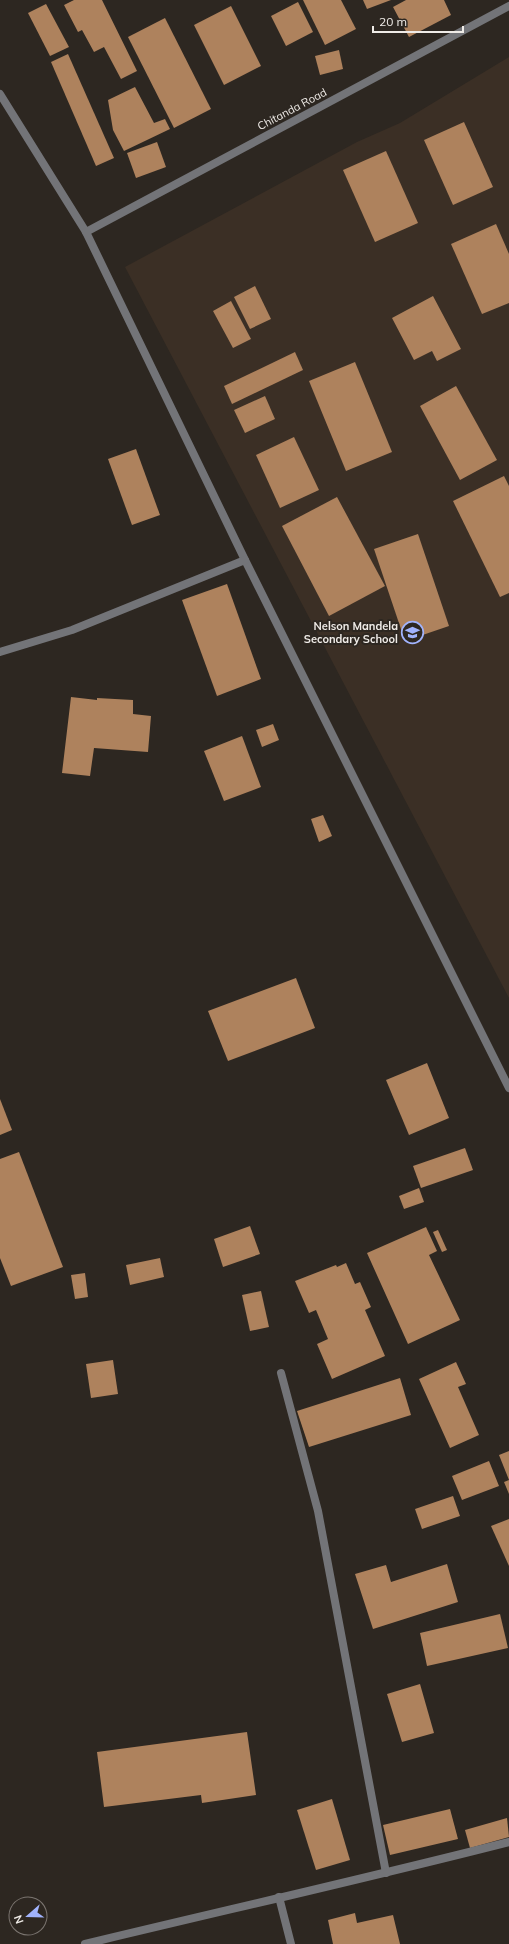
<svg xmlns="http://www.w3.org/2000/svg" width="509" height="1944" font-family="Mulish,sans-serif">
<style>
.built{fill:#3b2f25}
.building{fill:#ae825d}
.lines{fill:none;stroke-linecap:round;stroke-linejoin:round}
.minor{stroke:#737478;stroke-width:8}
.labels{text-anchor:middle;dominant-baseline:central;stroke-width:4;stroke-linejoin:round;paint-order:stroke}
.street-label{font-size:11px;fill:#efebe7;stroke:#2d2721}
.poi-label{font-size:11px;font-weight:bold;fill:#efebe7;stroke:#2d2721;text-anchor:end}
</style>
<rect width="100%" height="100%" fill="#2d2721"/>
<polygon class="built" points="509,57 509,998 125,267 357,142 400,123"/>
<g class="building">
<polygon points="74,0 102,0 137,71 121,79 104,47 94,52 82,30 78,32 64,5"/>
<polygon points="303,0 341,0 356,29 325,45"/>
<polygon points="363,0 391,0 367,9"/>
<polygon points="406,0 444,0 451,15 409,37 393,7"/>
<polygon points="298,2 313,32 286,46 271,16"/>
<polygon points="46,4 69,47 50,56 28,13"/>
<polygon points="231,6 261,66 224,85 194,25"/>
<polygon points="165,18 211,109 174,128 128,37"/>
<polygon points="339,50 343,69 320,75 315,56"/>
<polygon points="68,54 114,158 96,166 51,62"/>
<polygon points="135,87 154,123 165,119 170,129 124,151 113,130 108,100"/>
<polygon points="464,122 493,187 453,205 424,140"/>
<polygon points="157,142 166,167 136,178 127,153"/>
<polygon points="386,151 418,223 375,242 343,170"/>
<polygon points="496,224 509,254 509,303 482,314 451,244"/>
<polygon points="255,286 271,319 250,329 234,297"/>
<polygon points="433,296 461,349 437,361 432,351 414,360 392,318"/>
<polygon points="231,301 251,339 233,348 213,311"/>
<polygon points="295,352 303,370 232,404 224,386"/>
<polygon points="355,362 392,452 346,471 309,381"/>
<polygon points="456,386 497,460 460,480 420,406"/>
<polygon points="265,396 275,419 245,433 234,410"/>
<polygon points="294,437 319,490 280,508 256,455"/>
<polygon points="136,449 160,515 132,525 108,459"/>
<polygon points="504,476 509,486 509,593 500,597 453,501"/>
<polygon points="337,497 385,586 329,616 282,526"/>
<polygon points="418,534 449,626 405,641 374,549"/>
<polygon points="227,584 261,679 217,696 182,600"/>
<polygon points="71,697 97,700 97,698 133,700 133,714 151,716 148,752 94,748 90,776 62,773"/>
<polygon points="273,724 279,740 262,747 256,730"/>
<polygon points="242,736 261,787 224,801 204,751"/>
<polygon points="323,815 332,836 319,842 311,819"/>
<polygon points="296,978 315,1028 228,1061 208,1011"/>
<polygon points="427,1063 449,1118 409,1135 386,1080"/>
<polygon points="0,1099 12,1130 0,1135"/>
<polygon points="465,1148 473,1170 421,1188 413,1166"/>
<polygon points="19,1152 63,1267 11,1286 0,1258 0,1159"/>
<polygon points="419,1188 424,1202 404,1209 399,1196"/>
<polygon points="250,1226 260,1254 223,1267 214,1239"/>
<polygon points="426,1227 437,1251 429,1255 460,1320 408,1344 367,1253"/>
<polygon points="438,1230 447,1250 442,1252 433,1232"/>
<polygon points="160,1258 164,1277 130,1285 126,1265"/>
<polygon points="346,1263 355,1284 360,1282 371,1307 365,1310 385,1356 332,1379 317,1344 328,1339 316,1310 309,1313 295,1281 336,1265 337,1267"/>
<polygon points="85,1273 88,1297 75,1299 71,1275"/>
<polygon points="261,1291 269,1327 250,1331 242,1295"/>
<polygon points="113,1360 118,1394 91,1398 86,1364"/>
<polygon points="456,1362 466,1384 458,1387 479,1435 450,1448 419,1379"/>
<polygon points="400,1378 411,1415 309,1447 297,1411"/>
<polygon points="509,1451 509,1480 499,1455"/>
<polygon points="489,1461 499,1486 462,1500 452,1476"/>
<polygon points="509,1480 509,1494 504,1482"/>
<polygon points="453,1496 460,1516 422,1529 415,1509"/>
<polygon points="509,1519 509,1566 491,1526"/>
<polygon points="447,1564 458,1602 373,1629 355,1574 386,1565 391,1582"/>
<polygon points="500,1614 508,1648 427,1666 420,1633"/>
<polygon points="420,1684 434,1733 402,1742 387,1694"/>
<polygon points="247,1732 256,1795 202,1803 201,1795 104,1807 97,1752"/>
<polygon points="332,1799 350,1860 316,1870 297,1810"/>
<polygon points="450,1809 458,1839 390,1855 383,1825"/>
<polygon points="507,1818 509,1837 470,1848 465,1830"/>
<polygon points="355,1913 357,1923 393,1915 400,1944 333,1944 328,1920"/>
</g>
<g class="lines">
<g class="minor">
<polyline points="0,94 86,232 245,560 509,1088"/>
<polyline points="86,232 509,6"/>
<polyline points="0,652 72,630 245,560"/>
<polyline points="281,1373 318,1511 386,1873"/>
<polyline points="279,1897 291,1944"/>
<path d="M85,1944C226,1910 368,1878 509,1842"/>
</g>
</g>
<defs>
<symbol id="school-ring" viewBox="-11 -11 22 22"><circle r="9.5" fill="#2d2721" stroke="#a1b3fd" stroke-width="1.5"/><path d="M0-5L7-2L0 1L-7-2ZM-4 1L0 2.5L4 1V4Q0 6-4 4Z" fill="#a1b3fd"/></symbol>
</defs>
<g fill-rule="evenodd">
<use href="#school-ring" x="400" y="620" width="25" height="25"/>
</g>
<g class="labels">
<g class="street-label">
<text transform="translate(292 109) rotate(-28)">Chitanda Road</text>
</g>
<g class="poi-label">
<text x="398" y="626">Nelson Mandela<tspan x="398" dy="13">Secondary School</tspan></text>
</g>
</g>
<g transform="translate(28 1916) rotate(250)"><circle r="19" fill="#2d2721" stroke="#7b7570"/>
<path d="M0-3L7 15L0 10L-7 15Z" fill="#a1b3fd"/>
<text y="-6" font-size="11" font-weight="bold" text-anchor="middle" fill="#efebe7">N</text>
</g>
<path d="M373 26v6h90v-6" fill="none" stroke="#efebe7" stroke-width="2"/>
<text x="379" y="26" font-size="12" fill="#efebe7" stroke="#2d2721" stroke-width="3" paint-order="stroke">20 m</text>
</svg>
